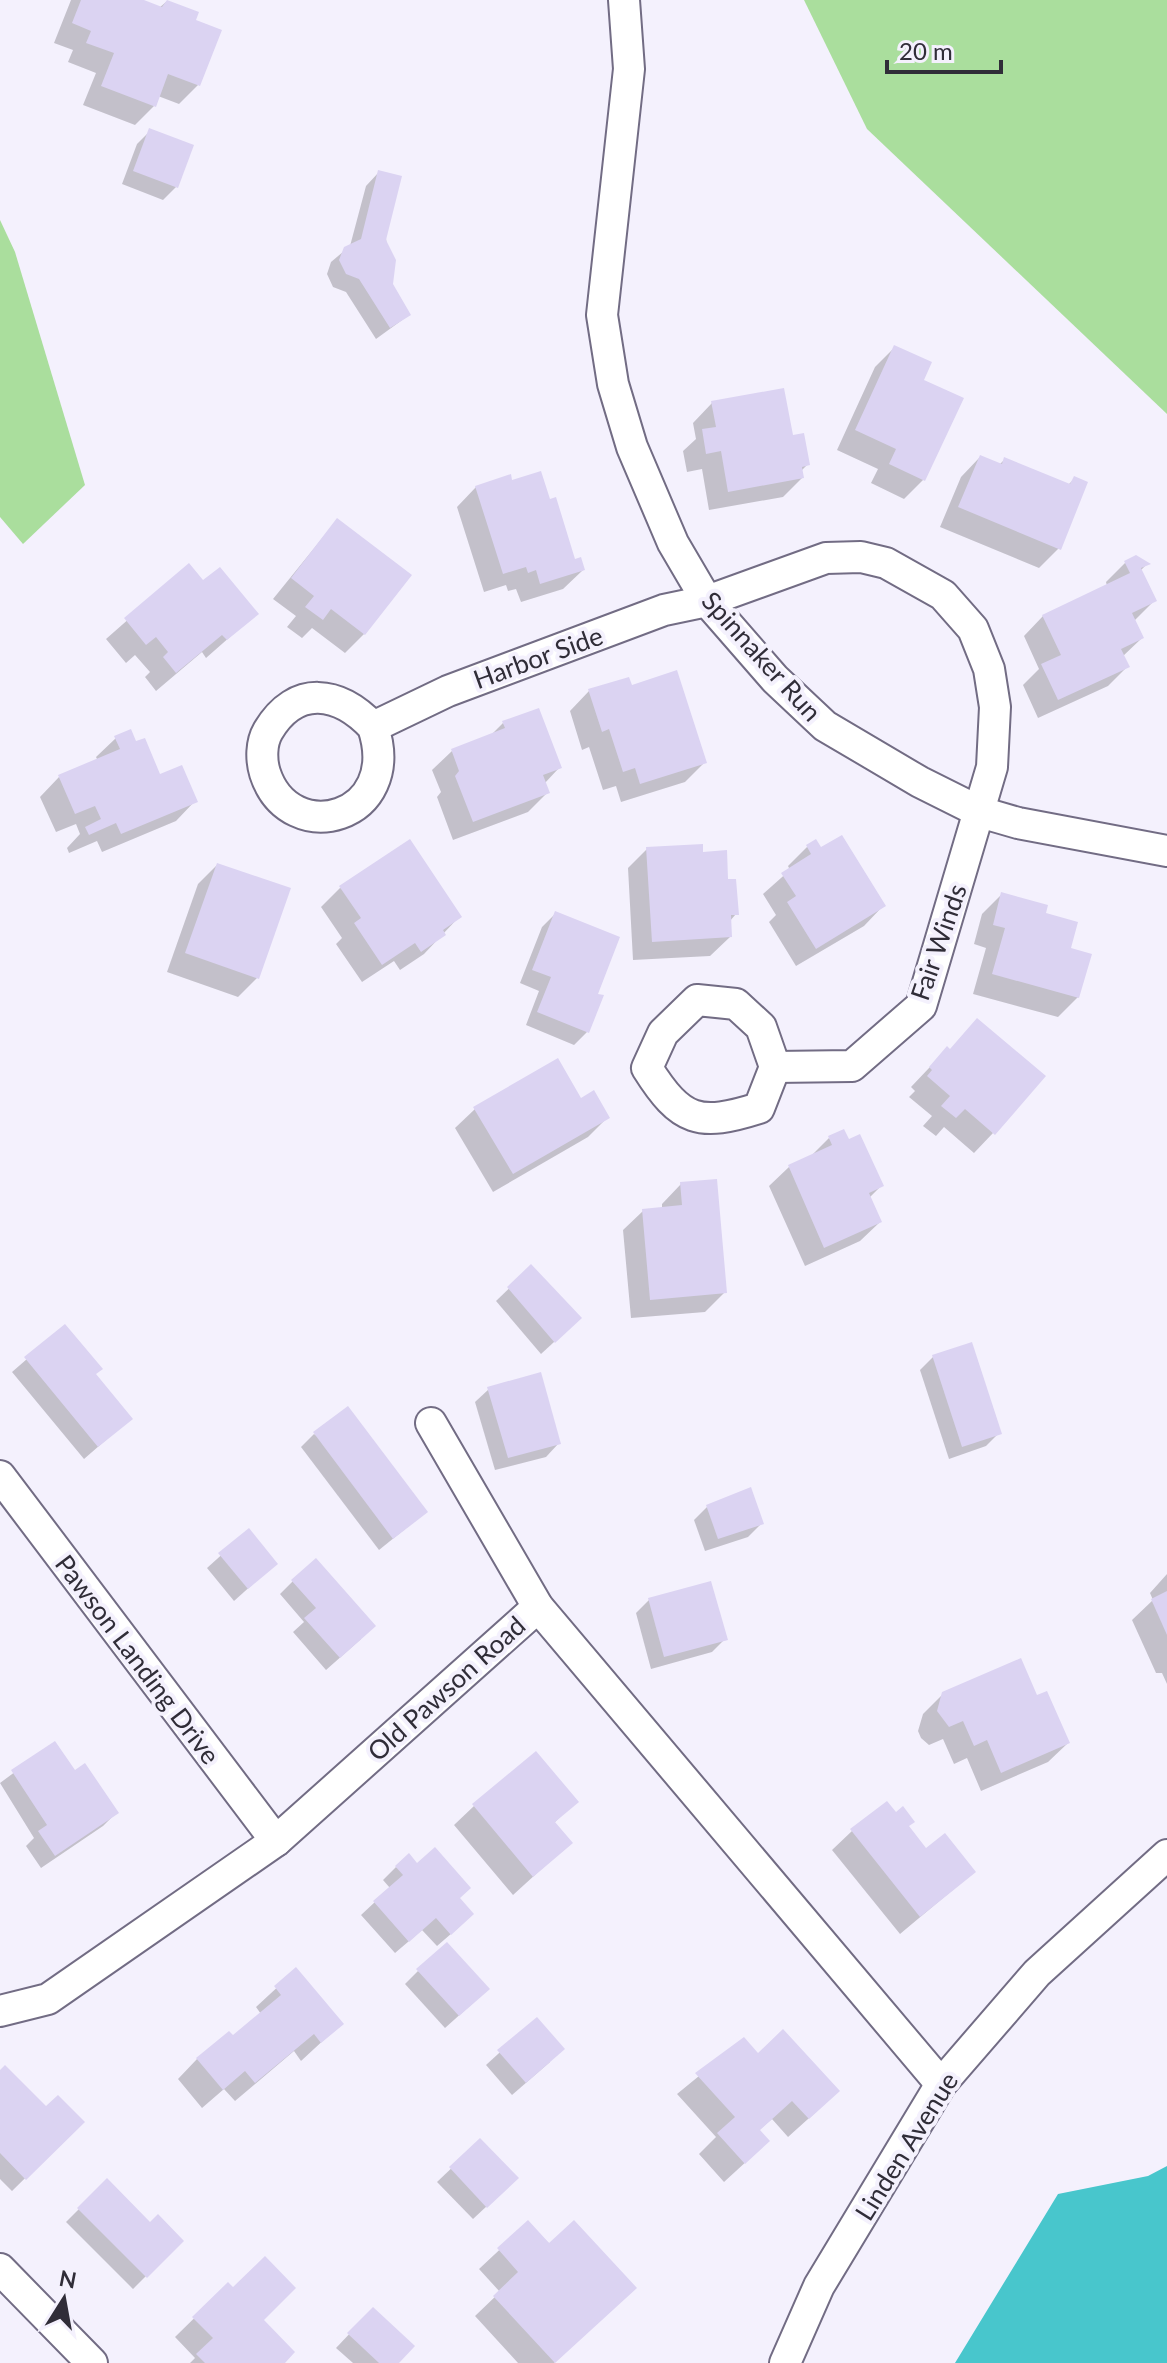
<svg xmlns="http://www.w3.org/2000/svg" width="1167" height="2363" font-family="Lato,sans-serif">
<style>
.green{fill:#aade9d}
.water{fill:#48c6cc}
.shadow{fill:#0003}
.building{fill:#dbd3f2}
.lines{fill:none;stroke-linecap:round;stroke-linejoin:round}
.minor-casing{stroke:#726c84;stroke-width:34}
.minor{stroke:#fff;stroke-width:30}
.labels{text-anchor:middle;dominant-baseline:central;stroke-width:8;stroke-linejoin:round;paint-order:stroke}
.street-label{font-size:26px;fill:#302d38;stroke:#f4f1fd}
</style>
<rect width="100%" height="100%" fill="#f4f1fd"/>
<g class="green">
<polygon points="804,0 1167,0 1167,414 867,129"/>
<polygon points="0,220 15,252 85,485 23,544 0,517"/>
</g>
<polygon class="water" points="1167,2166 1167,2363 955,2363 1058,2194 1148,2176"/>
<g class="shadow">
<polygon points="71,0 138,0 159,8 166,2 197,14 194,21 198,85 179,104 158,96 154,106 135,125 83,105 96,73 68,62 73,50 54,43"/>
<polygon points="150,131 176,187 163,200 122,184 137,144"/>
<polygon points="379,172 391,285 409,315 376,339 346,292 333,287 327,274 331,262 350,246 366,186"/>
<polygon points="895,347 921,381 924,479 904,499 871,483 878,469 837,450 875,367"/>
<polygon points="712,403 791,438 808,464 801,471 802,478 783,497 709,510 702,469 687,472 683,451 696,439 693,423"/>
<polygon points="980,457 999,465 1005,459 1068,485 1074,479 1059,548 1039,568 940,527 961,477"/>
<polygon points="476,487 574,561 583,570 563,589 521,602 516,589 508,591 506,585 484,592 457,507"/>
<polygon points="337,520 364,634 345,653 312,628 302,638 287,627 296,616 273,599"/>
<polygon points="1125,563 1147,564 1140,571 1154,601 1134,621 1142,638 1122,657 1127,667 1108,686 1038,718 1023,685 1039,669 1024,636 1043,616 1107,586 1106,582"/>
<polygon points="189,566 203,583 256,614 206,658 202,652 156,691 145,677 150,672 135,655 126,663 106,639"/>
<polygon points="631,687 705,762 685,782 621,802 616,786 603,790 589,747 582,750 570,711 589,691"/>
<polygon points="503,723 559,768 544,784 547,793 528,812 453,840 437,797 441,792 432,770 452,751 490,736"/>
<polygon points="116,738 135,744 159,776 195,801 176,821 102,852 97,841 69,853 67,848 80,834 76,824 56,832 40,797 59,777 98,761 96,757"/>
<polygon points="807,847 820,849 883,906 864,926 796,966 769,922 776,915 763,894 790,870 788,866"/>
<polygon points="647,849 701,854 726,881 736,914 729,922 730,937 710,956 633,960 628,868"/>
<polygon points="217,865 257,978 238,997 167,972 198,884"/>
<polygon points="340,888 460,916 424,954 400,970 394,961 362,982 336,944 342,938 321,907"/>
<polygon points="1002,894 1044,914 1069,949 1078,997 1058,1017 973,994 986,948 974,944 982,914"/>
<polygon points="555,914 596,995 587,1032 574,1045 526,1025 539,991 520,983 542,927"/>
<polygon points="947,1049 993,1133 974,1153 944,1127 936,1136 923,1126 932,1116 909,1097 915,1091 911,1087"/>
<polygon points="580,1100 608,1117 588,1137 493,1192 455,1128 475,1109"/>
<polygon points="829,1138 881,1186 869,1198 880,1222 860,1241 805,1266 769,1186 789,1167 809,1158"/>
<polygon points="681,1184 725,1292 705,1312 631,1318 623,1230 643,1211 662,1209 662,1204"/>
<polygon points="531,1267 566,1331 541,1354 496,1301"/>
<polygon points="65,1326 94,1374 130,1419 84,1459 12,1372"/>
<polygon points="933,1357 999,1433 986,1446 949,1459 920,1370"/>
<polygon points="489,1389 559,1443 546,1457 495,1470 475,1402"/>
<polygon points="314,1434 426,1512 379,1550 301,1447"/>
<polygon points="707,1507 761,1524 748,1537 705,1551 694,1520"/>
<polygon points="248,1531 275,1564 234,1601 207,1568"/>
<polygon points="1167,1574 1167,1684 1162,1673 1156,1673 1132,1620 1153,1600 1150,1593"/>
<polygon points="293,1581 361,1639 326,1670 293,1632 304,1622 280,1594"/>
<polygon points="649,1600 725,1639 712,1652 651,1669 636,1613"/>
<polygon points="943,1694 1036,1698 1068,1743 1048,1762 981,1791 967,1758 954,1764 943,1739 929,1745 921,1738 918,1731 923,1714"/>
<polygon points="54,1743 74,1773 116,1813 103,1826 41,1868 26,1846 34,1838 0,1783"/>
<polygon points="576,1801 554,1823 570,1843 513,1895 454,1825 474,1806"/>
<polygon points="907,1827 926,1851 974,1872 900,1934 832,1850 852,1831"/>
<polygon points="396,1867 458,1898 459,1927 437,1946 422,1930 395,1953 361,1915 390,1888 383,1880"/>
<polygon points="296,1970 341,2024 301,2061 294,2051 235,2101 224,2089 202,2108 178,2079 197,2059 232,2038 261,2014 256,2007"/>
<polygon points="418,1971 474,2002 445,2028 405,1984"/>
<polygon points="536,2019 550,2062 512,2095 486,2065"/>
<polygon points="743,2040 818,2110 788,2137 772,2119 758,2131 748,2160 724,2182 699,2154 716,2137 677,2094"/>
<polygon points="0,2073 46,2109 82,2122 12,2191 0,2179"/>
<polygon points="480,2141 503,2191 473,2219 437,2182"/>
<polygon points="107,2181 150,2225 181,2241 133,2289 66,2222"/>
<polygon points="528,2223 615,2307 554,2363 518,2363 475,2316 500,2292 479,2269"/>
<polygon points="228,2285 261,2320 282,2363 190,2363 195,2358 175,2337"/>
<polygon points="373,2309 396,2363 353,2363 336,2348"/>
</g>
<g class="building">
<polygon points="81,0 144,0 162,7 167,0 199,12 196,20 222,30 200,86 168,74 156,107 101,86 114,53 86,43 91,31 72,23"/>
<polygon points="149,128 194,145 178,188 133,171"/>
<polygon points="378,170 402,176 386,240 396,260 393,284 411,315 390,328 359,279 346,274 339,260 344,247 361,239"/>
<polygon points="894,345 932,362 924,380 964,398 925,481 889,464 896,449 855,430"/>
<polygon points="784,388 793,435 804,433 810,465 802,467 804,478 728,492 721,451 706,454 702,429 716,427 711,401"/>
<polygon points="980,455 1002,464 1004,457 1070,484 1074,476 1088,482 1061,550 958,507"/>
<polygon points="541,471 550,499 556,497 575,559 581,557 585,570 540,584 536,570 528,573 526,567 503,574 475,486 511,474 512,480"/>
<polygon points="337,518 412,575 365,635 331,609 323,620 305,607 314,596 291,578"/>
<polygon points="1136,555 1151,564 1141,568 1157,601 1132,613 1144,638 1121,649 1130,667 1058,700 1041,664 1061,655 1042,615 1130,573 1124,561"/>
<polygon points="189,563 203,580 220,567 259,614 227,640 222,635 176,673 163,657 168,652 156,637 146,645 124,618"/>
<polygon points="677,670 707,763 640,784 635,768 623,772 609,729 602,732 588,689 629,677 632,685"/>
<polygon points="539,708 562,768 543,775 550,793 473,822 455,776 459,771 451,749 505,728 502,721"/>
<polygon points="131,729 136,741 145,738 160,774 182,765 198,802 121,834 116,823 89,835 85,827 101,819 95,806 75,814 58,775 120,749 114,736"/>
<polygon points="842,835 886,906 816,949 787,902 796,896 781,873 811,854 806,845 816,839 821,847"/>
<polygon points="410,839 462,917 443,930 446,935 421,952 415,943 382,965 354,923 361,918 339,886"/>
<polygon points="703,844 703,852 727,850 728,879 736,879 739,915 731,915 732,937 652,942 646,847"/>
<polygon points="217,863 291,888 259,979 185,953"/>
<polygon points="1001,892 1048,905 1046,913 1078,922 1071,948 1092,954 1079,998 992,974 1005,928 993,925"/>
<polygon points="555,911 620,937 598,994 604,995 589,1033 537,1012 551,977 532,970"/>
<polygon points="977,1018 1046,1076 995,1135 965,1109 956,1118 941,1106 950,1096 927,1076 932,1070 929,1067 947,1046 950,1049"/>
<polygon points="558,1058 581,1098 594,1090 610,1118 513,1174 473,1107"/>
<polygon points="844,1129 849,1139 860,1134 884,1186 869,1193 882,1222 824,1248 788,1165 832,1145 828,1136"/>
<polygon points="717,1179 727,1293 650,1300 642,1209 682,1205 680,1182"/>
<polygon points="531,1264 582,1318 555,1343 507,1287"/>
<polygon points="65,1324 103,1369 96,1374 133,1419 98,1447 24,1357"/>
<polygon points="972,1342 1002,1434 962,1447 932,1355"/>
<polygon points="541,1372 561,1444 508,1458 487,1387"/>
<polygon points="348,1406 428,1512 393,1539 313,1432"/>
<polygon points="751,1487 764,1524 718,1539 706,1505"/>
<polygon points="249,1528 278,1564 248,1589 218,1553"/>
<polygon points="316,1558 376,1626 340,1658 304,1618 316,1608 291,1580"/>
<polygon points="711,1581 728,1640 664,1657 648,1598"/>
<polygon points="1167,1591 1167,1635 1151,1599"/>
<polygon points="1021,1658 1037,1695 1047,1691 1070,1743 1001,1773 987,1740 974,1746 963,1721 949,1727 937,1711 942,1692"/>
<polygon points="55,1741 75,1770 85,1763 119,1813 55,1856 38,1831 47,1825 11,1770"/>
<polygon points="536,1751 579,1802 555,1822 573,1843 533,1877 472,1804"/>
<polygon points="887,1801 896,1812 903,1806 915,1822 909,1826 926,1848 945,1833 976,1872 920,1917 850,1829"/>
<polygon points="435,1847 471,1888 460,1898 474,1914 451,1935 436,1918 409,1942 373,1901 403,1875 395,1866 409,1853 417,1863"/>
<polygon points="447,1942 490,1989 459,2016 416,1969"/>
<polygon points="296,1967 344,2024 321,2043 314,2034 255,2083 245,2071 223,2090 196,2058 229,2031 233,2035 281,1995 274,1986"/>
<polygon points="537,2017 565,2049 526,2083 497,2050"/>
<polygon points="783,2029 840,2091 809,2119 792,2101 760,2130 770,2141 745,2164 717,2133 735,2117 695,2073 744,2037 758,2053"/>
<polygon points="5,2065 46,2106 58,2095 85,2122 26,2180 0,2153 0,2070"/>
<polygon points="480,2138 519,2178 487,2208 449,2167"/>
<polygon points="107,2178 150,2222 158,2214 184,2241 147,2278 77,2208"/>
<polygon points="528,2220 549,2243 574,2220 637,2288 555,2363 493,2296 518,2272 497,2248"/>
<polygon points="265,2256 296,2288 264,2320 295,2352 285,2363 205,2363 196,2354 213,2338 192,2317 228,2282 233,2287"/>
<polygon points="373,2307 415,2346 399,2363 379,2363 347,2333"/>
</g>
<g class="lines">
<defs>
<g id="minor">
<polyline points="624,0 629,69 602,315 613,384 632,447 673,543 707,601 775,679 825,726 920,782 980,812 1018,823 1167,851"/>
<path d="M373,727C404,819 290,850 265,773C261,760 261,743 268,731C296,684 339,691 373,727L448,691L664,610L707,601L826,558L861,557L886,563L943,595L973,629L989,669L995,707L992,767L921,1006L852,1066L775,1067"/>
<path d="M697,1000L736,1004L761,1027L775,1067L759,1108C699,1127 681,1122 647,1068L663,1033Z"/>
<polyline points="431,1423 538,1607 941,2084"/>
<polyline points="0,1476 276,1841"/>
<polyline points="0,2011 48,1999 276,1841 538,1607"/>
<polyline points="0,2269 92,2363"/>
<polyline points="785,2363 819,2286 941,2084 1037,1973 1167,1855"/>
</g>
</defs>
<use href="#minor" class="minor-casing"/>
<use href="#minor" class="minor"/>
</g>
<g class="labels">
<g class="street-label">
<text transform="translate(762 656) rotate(48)">Spinnaker Run</text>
<text transform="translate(538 657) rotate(-20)">Harbor Side</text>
<text transform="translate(938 942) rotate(-71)">Fair Winds</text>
<text transform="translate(138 1659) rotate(53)">Pawson Landing Drive</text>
<text transform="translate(446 1688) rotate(-42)">Old Pawson Road</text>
<text transform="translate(906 2146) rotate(-58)">Linden Avenue</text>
</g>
</g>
<g transform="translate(64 2299) rotate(11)" stroke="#f4f1fd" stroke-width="6" paint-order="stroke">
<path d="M0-6L14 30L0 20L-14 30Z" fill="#302d38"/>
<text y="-12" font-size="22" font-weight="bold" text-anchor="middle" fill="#302d38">N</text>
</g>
<path d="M887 60v12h114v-12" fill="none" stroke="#302d38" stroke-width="4"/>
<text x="899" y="60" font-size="24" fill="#302d38" stroke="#f4f1fd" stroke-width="6" paint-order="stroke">20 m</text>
</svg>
